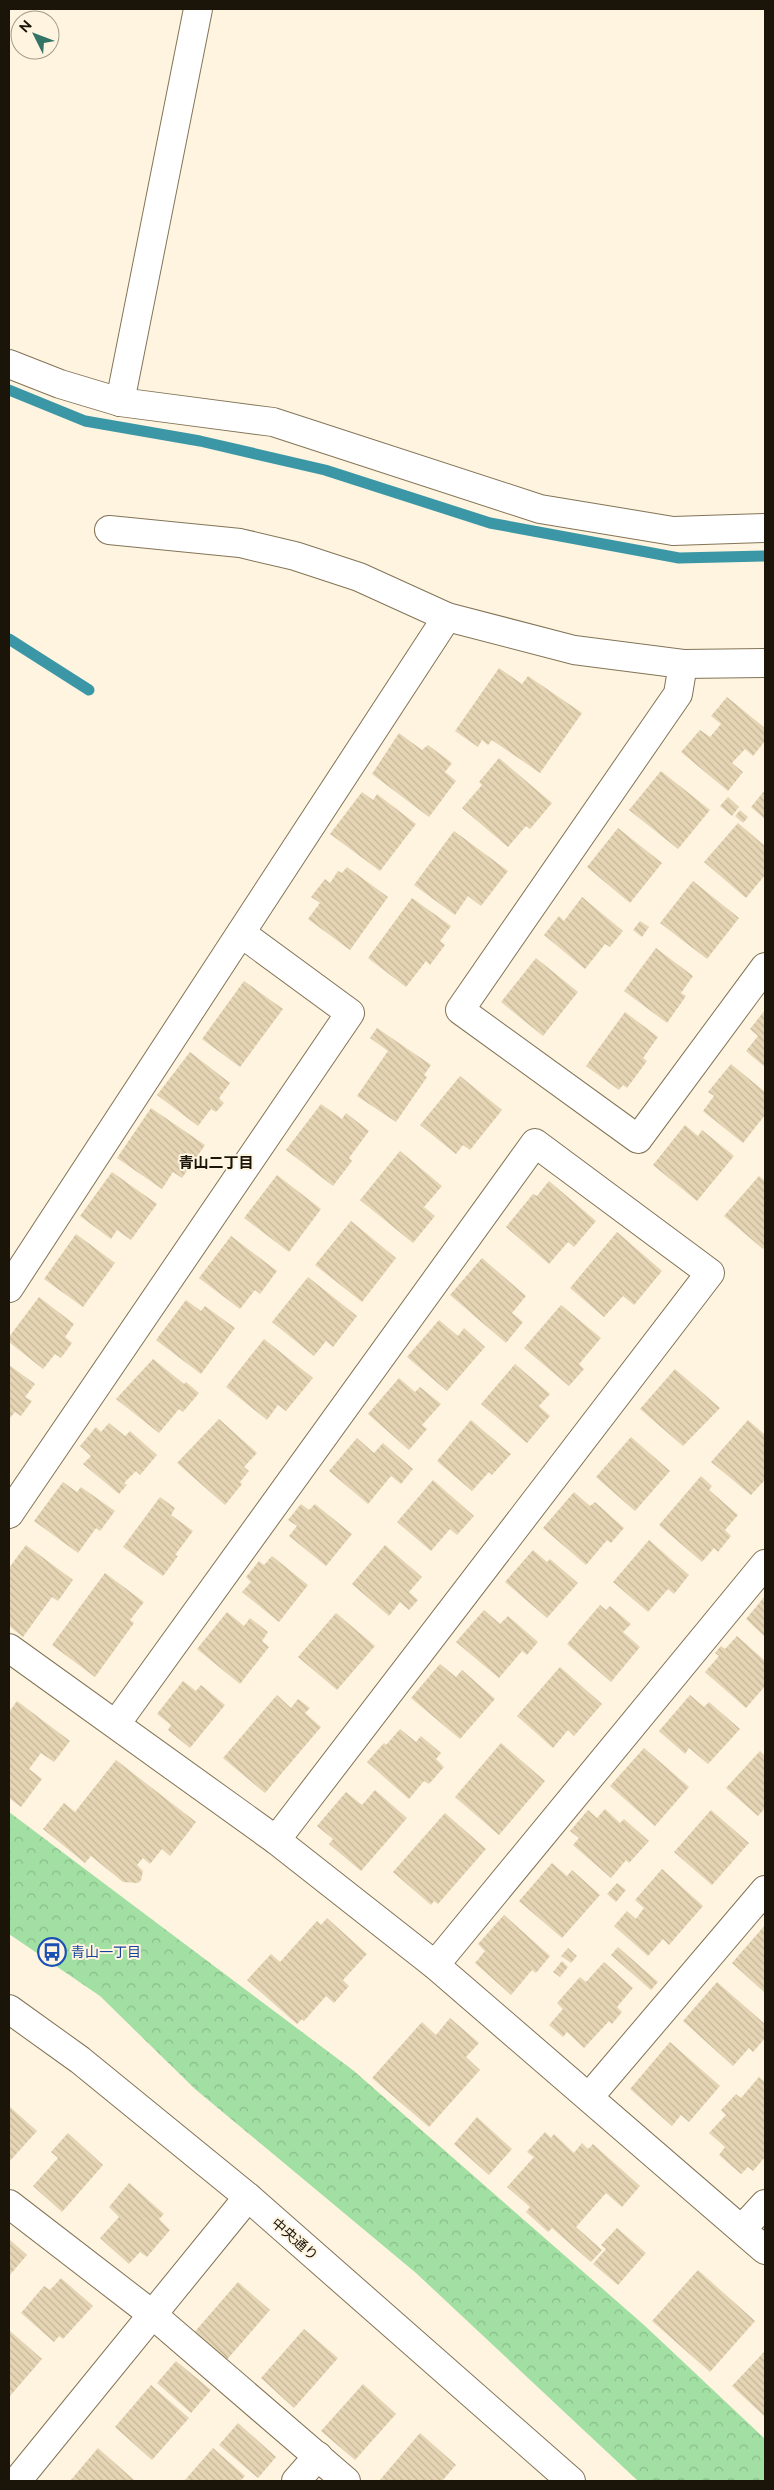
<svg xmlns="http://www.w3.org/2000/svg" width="774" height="2490" font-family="Raleway,'Noto Sans JP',sans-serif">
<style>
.forest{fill:url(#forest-crowns)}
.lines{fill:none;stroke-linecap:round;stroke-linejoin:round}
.stream{stroke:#3b97a5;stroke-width:11}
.building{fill:url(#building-back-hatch)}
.minor-casing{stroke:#837456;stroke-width:30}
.tertiary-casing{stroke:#837456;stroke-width:30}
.minor{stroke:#fff;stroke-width:28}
.tertiary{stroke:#fff;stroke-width:28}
.labels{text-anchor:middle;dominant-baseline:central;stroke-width:4;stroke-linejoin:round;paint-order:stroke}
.transit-label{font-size:14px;fill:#164399;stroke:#fef4e0;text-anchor:start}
.street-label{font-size:14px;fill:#1b1509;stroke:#fef4e0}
.neighbourhood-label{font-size:15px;font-weight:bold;fill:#1b1509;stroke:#fef4e0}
</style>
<defs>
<pattern id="forest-crowns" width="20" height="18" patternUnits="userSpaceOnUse" patternTransform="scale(1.25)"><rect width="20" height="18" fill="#a1dfa3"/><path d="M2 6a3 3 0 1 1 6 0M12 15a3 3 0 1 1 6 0" fill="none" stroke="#8abe8b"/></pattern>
<pattern id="building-back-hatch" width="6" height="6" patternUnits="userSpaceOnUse" patternTransform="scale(1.25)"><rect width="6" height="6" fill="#e5d5b4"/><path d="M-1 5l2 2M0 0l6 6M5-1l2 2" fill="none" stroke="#c4b699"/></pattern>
</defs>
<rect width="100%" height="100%" fill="#fef4e0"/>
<polygon class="forest" points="9,1812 354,2071 644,2325 765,2439 765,2481 638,2481 416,2273 195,2089 100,1996 9,1934"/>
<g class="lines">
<g class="stream">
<polyline points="9,390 85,421 200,441 325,470 490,523 679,558 765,556"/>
<polyline points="9,639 89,690"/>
</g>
</g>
<g class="building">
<polygon points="499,668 522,684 528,676 582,713 540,773 492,740 488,745 482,740 478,747 455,731"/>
<polygon points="727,697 765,728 765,741 753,756 745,749 732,763 743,772 728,791 681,752 700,730 710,737 721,724 711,716"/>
<polygon points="399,733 422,750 428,745 452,763 445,772 456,781 429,817 372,774"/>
<polygon points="499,758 552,803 530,829 526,826 508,847 462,808 482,785 479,782"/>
<polygon points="661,771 710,810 678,849 629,810"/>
<polygon points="765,790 765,819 751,807"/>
<polygon points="362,792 373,800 377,794 416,824 380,871 330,834"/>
<polygon points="728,797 739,807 732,816 720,806"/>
<polygon points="740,810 748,817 743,823 735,816"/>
<polygon points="738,823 765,846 765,875 746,898 704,862"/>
<polygon points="618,828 662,863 630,903 587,867"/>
<polygon points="454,831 508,871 481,906 468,896 455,915 414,885"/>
<polygon points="347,867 388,897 350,950 308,919 320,903 311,897 325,879 330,883 338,871 342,873"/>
<polygon points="693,881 739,918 707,959 660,923"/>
<polygon points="582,897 623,931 610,947 605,944 585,969 544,935 559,916 564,921"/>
<polygon points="412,898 451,926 440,941 445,945 430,965 426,961 406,987 368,958"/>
<polygon points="640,921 649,927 642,937 633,930"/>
<polygon points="656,948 693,976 681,993 686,996 667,1023 624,991"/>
<polygon points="536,958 578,992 543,1036 501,1002"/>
<polygon points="244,981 283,1009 240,1067 202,1039"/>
<polygon points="765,1010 765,1067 746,1051 758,1036 750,1029"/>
<polygon points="625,1012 658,1037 643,1058 647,1061 627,1088 623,1085 619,1090 586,1066"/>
<polygon points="377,1028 431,1065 424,1075 427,1077 396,1122 357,1096 388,1051 370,1038"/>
<polygon points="190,1052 230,1083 219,1098 224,1103 216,1112 211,1109 198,1126 157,1095"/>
<polygon points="731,1064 765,1092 765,1115 743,1143 703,1111 714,1096 708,1092"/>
<polygon points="460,1076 502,1110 470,1150 463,1145 456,1154 420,1125"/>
<polygon points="321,1104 342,1119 346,1113 369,1131 349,1158 352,1161 333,1186 286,1150"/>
<polygon points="151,1108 205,1145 182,1178 173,1172 162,1189 117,1158"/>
<polygon points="685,1125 698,1136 702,1130 734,1156 697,1201 653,1165"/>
<polygon points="400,1151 442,1186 424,1207 435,1216 413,1243 360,1200"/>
<polygon points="112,1172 157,1204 131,1240 117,1230 111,1239 80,1216"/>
<polygon points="277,1175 321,1209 289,1252 244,1218"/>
<polygon points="759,1176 765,1181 765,1246 763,1249 724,1216"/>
<polygon points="549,1181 596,1221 574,1247 568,1242 549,1264 506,1227 533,1194 537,1196"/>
<polygon points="351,1221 396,1258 362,1302 315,1265"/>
<polygon points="617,1232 662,1271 634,1305 623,1296 604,1317 570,1288"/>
<polygon points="76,1234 115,1263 83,1307 44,1279"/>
<polygon points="231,1236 277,1271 260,1294 255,1290 240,1309 199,1278"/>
<polygon points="482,1258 526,1296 512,1313 523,1322 506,1343 450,1295"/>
<polygon points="308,1277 357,1316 333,1347 326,1341 314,1356 272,1322"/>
<polygon points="39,1297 74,1324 65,1337 72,1343 61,1358 55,1354 43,1369 9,1342 9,1337"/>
<polygon points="186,1300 201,1311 205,1306 235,1328 201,1374 156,1340"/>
<polygon points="561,1305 601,1338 579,1364 584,1369 569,1386 524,1348"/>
<polygon points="439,1320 458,1336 464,1328 485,1347 447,1391 407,1357"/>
<polygon points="264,1339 313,1378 286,1411 278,1405 267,1420 226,1387"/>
<polygon points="153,1359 184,1384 186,1382 199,1393 183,1412 179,1409 159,1433 116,1399"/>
<polygon points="515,1364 550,1394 539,1406 550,1416 527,1443 481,1404"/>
<polygon points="9,1365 35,1384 25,1397 32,1401 21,1416 15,1412 9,1419"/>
<polygon points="675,1369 720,1408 683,1446 640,1409"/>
<polygon points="399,1378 415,1392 420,1387 441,1404 422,1425 427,1429 409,1450 368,1414"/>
<polygon points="219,1419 257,1453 244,1467 249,1471 240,1482 242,1484 225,1505 177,1463"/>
<polygon points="471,1420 511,1454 492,1475 489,1472 472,1491 437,1461"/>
<polygon points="748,1420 765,1435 765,1480 751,1495 711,1462"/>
<polygon points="109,1423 125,1436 130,1431 157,1455 140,1475 136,1471 124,1483 127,1485 119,1494 83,1464 91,1456 80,1446 96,1427 101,1432"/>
<polygon points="631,1437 670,1471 635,1511 596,1477"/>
<polygon points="357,1438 374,1453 383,1443 413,1469 401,1484 391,1476 368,1504 329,1471"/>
<polygon points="701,1476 712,1486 709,1490 738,1515 725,1530 731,1536 718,1552 714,1548 702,1562 659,1525"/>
<polygon points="433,1480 474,1516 457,1535 450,1529 431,1551 397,1522"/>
<polygon points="63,1482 77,1492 81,1487 115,1511 100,1531 96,1528 78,1553 34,1521"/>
<polygon points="574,1492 590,1506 595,1502 624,1528 611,1543 607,1540 586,1565 543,1528"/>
<polygon points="160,1497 175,1508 171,1515 193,1531 175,1555 178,1556 163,1576 123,1547"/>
<polygon points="301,1504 309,1510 315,1504 352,1534 326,1566 289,1536 297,1526 288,1520"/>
<polygon points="649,1540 689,1575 674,1594 668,1589 648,1612 613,1582"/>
<polygon points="26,1545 73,1580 58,1601 52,1597 23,1637 9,1626 9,1568"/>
<polygon points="385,1545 422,1577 409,1592 418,1600 409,1610 400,1602 389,1616 352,1584"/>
<polygon points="533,1550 547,1562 550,1559 578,1583 547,1618 505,1582"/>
<polygon points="272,1556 308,1585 279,1622 242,1592 251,1582 246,1577 259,1561 264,1565"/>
<polygon points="105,1573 144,1602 130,1620 134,1623 95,1677 52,1645"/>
<polygon points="765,1596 765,1637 746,1619"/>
<polygon points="600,1605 606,1610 610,1606 631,1624 623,1632 640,1647 611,1682 567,1644"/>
<polygon points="484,1610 500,1624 508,1616 538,1642 527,1655 522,1651 499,1678 456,1642"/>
<polygon points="227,1612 244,1626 250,1618 268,1632 262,1641 269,1647 240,1684 197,1649"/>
<polygon points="336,1613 375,1646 337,1690 298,1657"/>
<polygon points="737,1636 765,1661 765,1686 746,1708 705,1672 719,1656 715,1653 721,1646 725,1649"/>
<polygon points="440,1664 456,1677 462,1670 495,1699 460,1739 411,1698"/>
<polygon points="560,1667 602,1704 574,1736 568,1730 553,1748 517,1716"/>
<polygon points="183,1681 196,1691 201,1685 225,1705 190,1748 168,1730 171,1725 157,1714"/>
<polygon points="277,1695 291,1708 298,1699 310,1708 305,1713 321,1727 265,1793 223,1758"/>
<polygon points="690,1695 704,1707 709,1702 740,1729 708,1764 689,1748 685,1754 659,1731"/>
<polygon points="17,1701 70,1741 54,1762 41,1753 29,1769 42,1779 21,1807 9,1798 9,1712"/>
<polygon points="400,1729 416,1742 421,1736 441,1753 436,1759 444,1767 429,1784 424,1781 409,1799 367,1762 384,1743 386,1745"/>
<polygon points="501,1743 545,1781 499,1835 455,1797"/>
<polygon points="644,1748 689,1787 655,1826 610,1786"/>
<polygon points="760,1751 765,1756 765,1808 758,1816 726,1788"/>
<polygon points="116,1760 196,1822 170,1856 162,1849 150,1864 143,1858 137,1865 143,1871 141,1880 138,1883 123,1882 91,1856 85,1863 43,1829 64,1803 75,1812"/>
<polygon points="375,1790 407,1818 361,1871 329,1844 333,1839 317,1826 346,1792 362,1805"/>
<polygon points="605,1809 620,1823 624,1819 649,1841 629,1863 626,1860 611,1878 573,1845 579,1838 570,1831 588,1810 597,1818"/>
<polygon points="711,1810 749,1843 712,1885 674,1852"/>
<polygon points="445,1813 486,1849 438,1904 434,1901 431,1905 393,1872"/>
<polygon points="552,1863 567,1876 572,1870 600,1895 562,1938 519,1901"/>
<polygon points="662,1869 703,1906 669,1945 663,1939 648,1956 614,1926 627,1911 636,1919 644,1908 635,1900"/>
<polygon points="617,1883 626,1890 616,1902 607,1894"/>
<polygon points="504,1915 550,1956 536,1973 532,1970 511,1995 475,1963 485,1951 478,1944"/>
<polygon points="327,1918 367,1954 343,1980 349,1986 334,2003 326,1996 304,2021 302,2019 297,2024 247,1980 271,1954 280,1962 317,1921 321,1925"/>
<polygon points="765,1925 765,1993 732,1963"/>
<polygon points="618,1947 658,1982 651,1990 611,1955"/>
<polygon points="568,1948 577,1956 571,1963 561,1956"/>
<polygon points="562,1961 568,1967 560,1977 553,1972"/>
<polygon points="604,1962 633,1988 617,2007 622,2012 612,2024 609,2021 584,2048 567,2032 563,2037 549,2025 563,2009 557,2003 580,1977 586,1982"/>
<polygon points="717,1982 765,2024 765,2038 753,2052 749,2048 733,2066 683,2021"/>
<polygon points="450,2018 479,2043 466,2057 480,2070 429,2127 372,2078 422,2022 436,2035"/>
<polygon points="670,2042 720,2086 689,2122 681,2115 672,2126 630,2089"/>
<polygon points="759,2077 765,2082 765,2157 753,2171 748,2167 741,2174 719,2155 725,2147 709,2133 726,2115 721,2110 736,2094 741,2098"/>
<polygon points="9,2106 37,2131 9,2162"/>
<polygon points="477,2117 512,2149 489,2175 454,2144"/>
<polygon points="545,2132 551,2138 554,2134 574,2153 582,2143 588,2149 593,2144 640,2186 622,2207 606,2193 576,2227 602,2250 591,2262 552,2228 548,2232 526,2212 530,2207 507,2187 534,2157 527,2152"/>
<polygon points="68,2133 103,2165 62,2212 33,2186 58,2158 51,2152"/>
<polygon points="129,2183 164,2214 159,2219 170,2230 147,2257 140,2252 129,2264 100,2238 119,2217 109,2207"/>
<polygon points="617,2228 646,2253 618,2285 593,2264 606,2249 601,2245"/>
<polygon points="9,2239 27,2255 9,2276"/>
<polygon points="698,2270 755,2321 710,2372 652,2321"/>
<polygon points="61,2278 93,2306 63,2339 59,2336 54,2342 21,2313 44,2286 50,2290"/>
<polygon points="238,2282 270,2310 224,2363 192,2335"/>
<polygon points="304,2329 338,2358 294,2408 261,2378"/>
<polygon points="9,2330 42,2359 9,2397"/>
<polygon points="765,2351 765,2417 732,2386"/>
<polygon points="176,2361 211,2390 191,2413 157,2383"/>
<polygon points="363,2384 396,2414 355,2460 321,2431"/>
<polygon points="151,2385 189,2418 152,2460 115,2427"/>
<polygon points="238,2423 276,2457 258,2478 219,2445"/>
<polygon points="420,2433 456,2465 442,2481 379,2481"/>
<polygon points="98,2448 134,2480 133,2481 70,2481"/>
<polygon points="213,2448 245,2476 240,2481 185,2480"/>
</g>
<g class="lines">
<defs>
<g id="minor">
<polyline points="9,364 60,384 120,402 273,422 540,509 673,531 765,528"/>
<polyline points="120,402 198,9"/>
<polyline points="109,530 240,543 295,556 359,577 447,617 574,650 683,664 765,663"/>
<polyline points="683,664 678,694 460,1010 638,1139 765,967"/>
<polyline points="9,1288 447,617"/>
<polyline points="9,1514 350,1013 241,933"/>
<polyline points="9,1648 276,1840 435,1965 765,2250"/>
<polyline points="116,1724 535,1143 710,1273 276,1840"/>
<polyline points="435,1965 765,1564"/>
<polyline points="589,2097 765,1890"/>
<polyline points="9,2204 153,2315 346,2481"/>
<polyline points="742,2229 765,2204"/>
<polyline points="17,2481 248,2197"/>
<polyline points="296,2481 318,2456"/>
</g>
<polyline id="tertiary" points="9,2009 80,2060 248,2197 571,2481"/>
</defs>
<use href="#minor" class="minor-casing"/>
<use href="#tertiary" class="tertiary-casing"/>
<use href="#minor" class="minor"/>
<use href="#tertiary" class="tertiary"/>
</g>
<defs>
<symbol id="bus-ring" viewBox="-11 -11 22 22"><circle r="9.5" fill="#fef4e0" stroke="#1a4fb4" stroke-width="1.5"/><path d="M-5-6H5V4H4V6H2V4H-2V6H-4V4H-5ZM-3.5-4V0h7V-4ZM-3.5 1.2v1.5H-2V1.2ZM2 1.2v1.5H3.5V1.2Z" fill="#1a4fb4"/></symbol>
</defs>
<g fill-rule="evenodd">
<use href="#bus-ring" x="36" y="1936" width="32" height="32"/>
</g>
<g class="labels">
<g class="transit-label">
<text x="71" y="1952">青山一丁目</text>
</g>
<g class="street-label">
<text transform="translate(295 2239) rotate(41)">中央通り</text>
</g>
<g class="neighbourhood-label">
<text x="216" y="1163">青山二丁目</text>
</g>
</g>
<rect width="774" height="2490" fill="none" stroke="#1b1509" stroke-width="20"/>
<g transform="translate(35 35) rotate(312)"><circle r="24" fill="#fef4e0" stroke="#a39b8a"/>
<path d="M0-4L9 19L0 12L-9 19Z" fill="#327566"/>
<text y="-8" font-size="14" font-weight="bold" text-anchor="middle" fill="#1b1509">N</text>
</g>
</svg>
